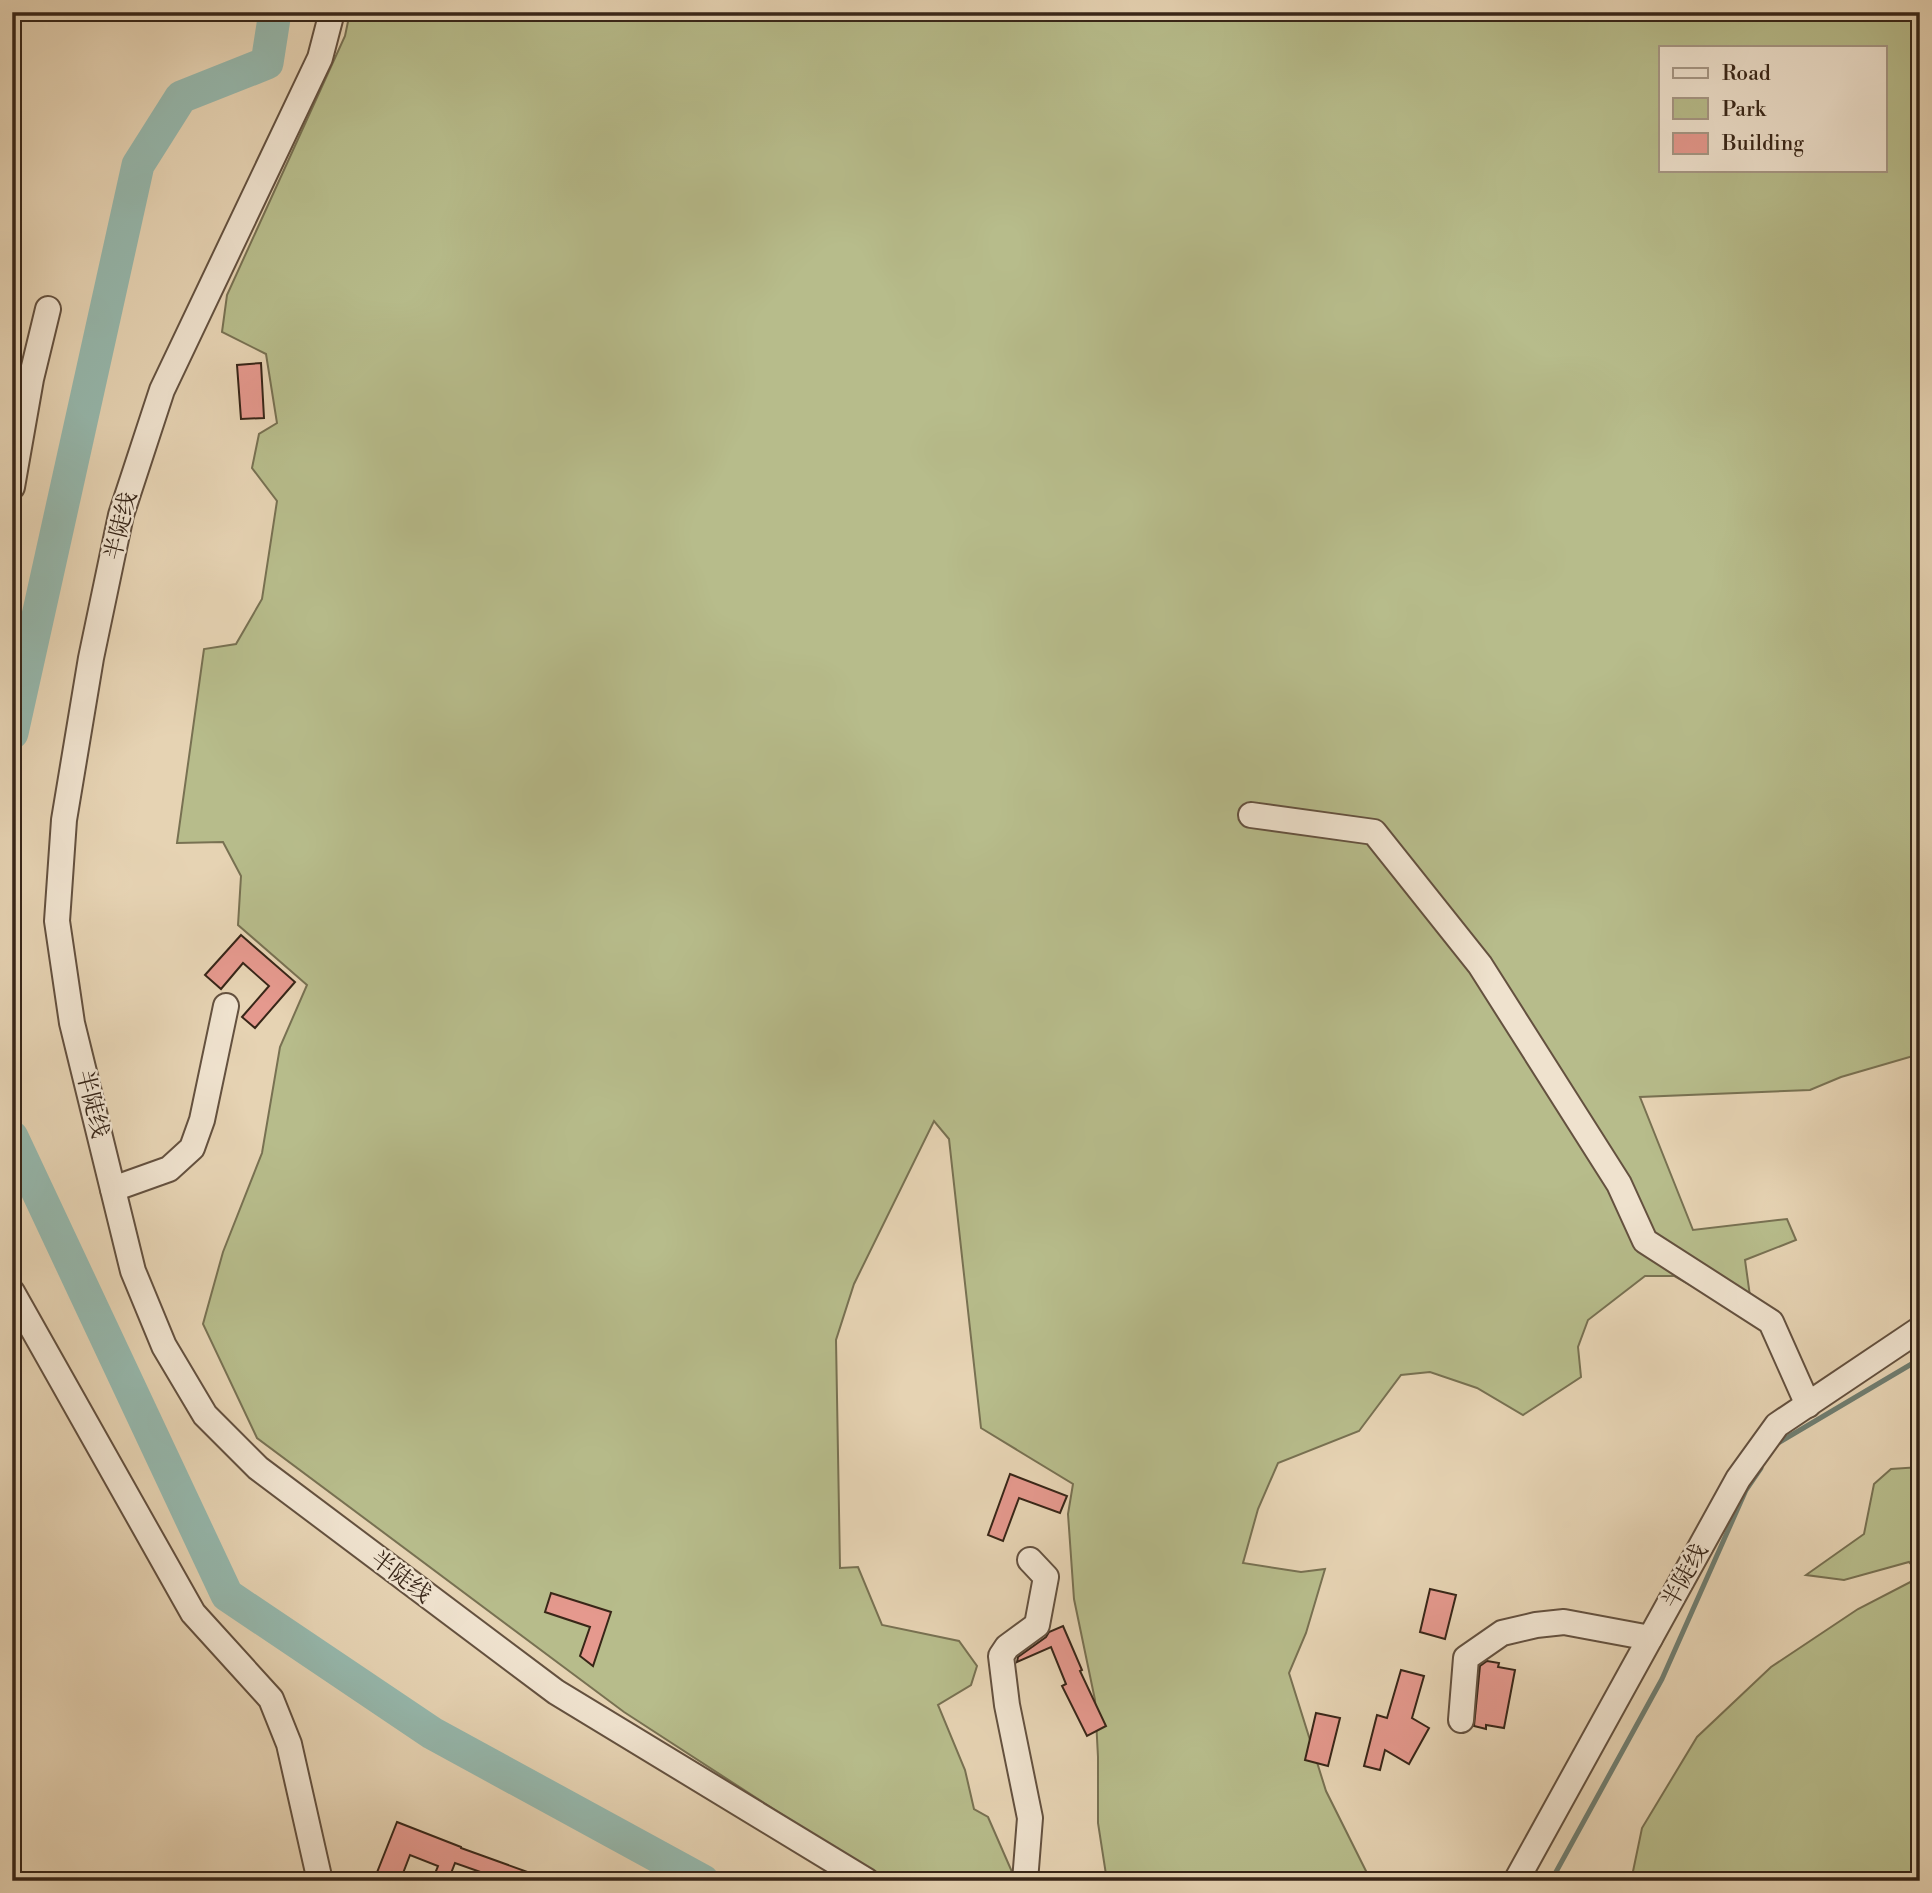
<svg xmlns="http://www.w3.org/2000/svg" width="1932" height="1893" font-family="'Libre Bodoni','Noto Serif SC',serif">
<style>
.green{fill:#b7bc8b;stroke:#787152;stroke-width:2;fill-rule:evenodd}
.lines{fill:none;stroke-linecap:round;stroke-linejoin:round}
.stream{stroke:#707e71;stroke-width:5}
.river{stroke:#96b8ad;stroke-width:33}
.building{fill:#e5998e;stroke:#382618;stroke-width:2}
.minor-casing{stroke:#64513f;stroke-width:28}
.minor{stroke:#efe2ce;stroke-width:24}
.labels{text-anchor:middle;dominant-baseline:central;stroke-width:5;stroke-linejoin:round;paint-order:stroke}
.street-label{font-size:23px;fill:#382618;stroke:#efe2ce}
</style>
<rect width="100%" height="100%" fill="#e6d3b3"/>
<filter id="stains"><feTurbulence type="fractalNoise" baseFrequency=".00286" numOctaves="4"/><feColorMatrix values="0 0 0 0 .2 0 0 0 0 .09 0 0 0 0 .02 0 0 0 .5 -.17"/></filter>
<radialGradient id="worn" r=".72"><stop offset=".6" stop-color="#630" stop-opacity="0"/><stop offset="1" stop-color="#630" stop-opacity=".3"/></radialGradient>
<g class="green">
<path d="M350,12H1920V1054L1841,1077L1810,1090L1640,1097L1693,1230L1787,1219L1796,1240L1745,1260L1750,1296L1699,1290L1674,1276H1645L1588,1320L1578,1347L1581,1377L1523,1415L1477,1388L1430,1372L1401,1375L1359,1431L1278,1463L1258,1509L1243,1563L1301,1572L1325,1569L1306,1633L1289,1673L1326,1791L1371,1881H1107L1098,1823V1757L1095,1700L1074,1599L1068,1514L1073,1484L981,1428L949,1139L934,1121L854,1284L836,1340L840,1568L858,1567L882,1625L959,1641L977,1666L971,1685L938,1705L965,1770L974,1809L988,1817L1016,1881H884L624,1712L257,1438L203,1324L223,1252L262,1153L280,1047L307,985L238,925L241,876L223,842L177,843L204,649L236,644L262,599L277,501L252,468L259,434L277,423L266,354L222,332L227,295L345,36ZM1661,47H1885V170H1661Z"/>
<polygon points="1920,1467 1920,1574 1909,1562 1844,1580 1806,1575 1864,1534 1874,1484 1891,1469"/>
<polygon points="1920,1577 1920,1881 1631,1881 1642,1828 1697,1737 1771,1667 1858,1609"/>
</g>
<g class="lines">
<g class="stream">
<polyline points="1778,1443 1920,1359"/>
<polyline points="1551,1881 1662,1679 1746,1490 1761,1468"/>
</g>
<g class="river">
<polyline points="12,733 138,165 181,97 267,63 275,12"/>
<polyline points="12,1137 227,1595 432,1733 703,1881"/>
</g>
</g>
<g class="building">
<polygon points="261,363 264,418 241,419 237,365"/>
<polygon points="241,935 295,982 255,1028 242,1017 269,986 243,963 221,989 205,975"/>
<polygon points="1010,1474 1067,1496 1060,1513 1019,1498 1003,1541 988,1535"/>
<polygon points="1430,1589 1456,1595 1445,1639 1420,1632"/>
<polygon points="551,1593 611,1612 593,1666 580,1656 590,1627 545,1612"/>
<polygon points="1063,1626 1082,1670 1080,1671 1106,1726 1087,1736 1062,1686 1066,1684 1051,1647 1017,1662 1018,1657 1046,1637 1049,1632"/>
<polygon points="1487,1661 1499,1663 1498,1667 1515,1670 1504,1728 1486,1725 1486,1729 1474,1726 1480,1666"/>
<polygon points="1401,1670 1424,1676 1412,1718 1429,1728 1409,1764 1385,1750 1380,1770 1364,1766 1377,1715 1387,1718"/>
<polygon points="1316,1713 1340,1718 1328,1766 1305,1760"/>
<polygon points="397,1822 461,1847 461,1848 547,1879 547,1881 506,1881 455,1863 448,1881 432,1881 438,1866 410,1855 400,1881 391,1881 376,1875"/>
</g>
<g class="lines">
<defs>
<g id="minor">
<polyline points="332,12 320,58 162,390 121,515 91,658 64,820 57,921 72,1023 133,1271 164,1346 205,1415 258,1468 556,1692 867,1881"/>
<polyline points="12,487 31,379 48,309"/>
<polyline points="1251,815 1374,832 1480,965 1619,1184 1645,1241 1771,1322 1808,1405"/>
<polyline points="113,1189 169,1169 192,1148 202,1120 226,1006"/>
<polyline points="12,1292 193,1613 271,1699 289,1744 320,1881"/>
<polyline points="1461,1720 1466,1658 1502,1633 1536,1625 1564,1622 1650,1638"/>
<polyline points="1025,1881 1030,1818 1007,1705 1001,1656 1007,1647 1037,1625 1046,1577 1030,1560"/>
<polyline points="1516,1881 1738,1479 1777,1425 1920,1329"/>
</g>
</defs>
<use href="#minor" class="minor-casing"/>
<use href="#minor" class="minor"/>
</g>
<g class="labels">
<g class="street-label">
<text transform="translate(121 526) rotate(-76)">半陡线</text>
<text transform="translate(92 1104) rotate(76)">半陡线</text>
<text transform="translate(1685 1576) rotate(-61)">半陡线</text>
<text transform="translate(401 1577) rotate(37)">半陡线</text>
</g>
</g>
<rect width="1932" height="1893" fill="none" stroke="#e6d3b3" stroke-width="42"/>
<rect x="14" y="14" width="1904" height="1865" fill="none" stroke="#382618" stroke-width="3.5"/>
<rect x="21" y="21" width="1890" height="1851" fill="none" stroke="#382618" stroke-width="2"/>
<rect x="1659" y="46" width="228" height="126" fill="#efe2ce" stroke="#a69785" stroke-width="2"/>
<rect x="1673" y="68" width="35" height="10" fill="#efe2ce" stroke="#a69785" stroke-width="2"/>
<text x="1722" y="80" font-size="21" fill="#382618">Road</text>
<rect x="1673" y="98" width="35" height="21" fill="#b7bc8b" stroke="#a69785" stroke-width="2"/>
<text x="1722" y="116" font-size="21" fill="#382618">Park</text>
<rect x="1673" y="133" width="35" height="21" fill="#e5998e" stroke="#a69785" stroke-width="2"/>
<text x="1722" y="150" font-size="21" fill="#382618">Building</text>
<rect width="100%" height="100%" filter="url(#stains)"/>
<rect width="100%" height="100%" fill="url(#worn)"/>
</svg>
